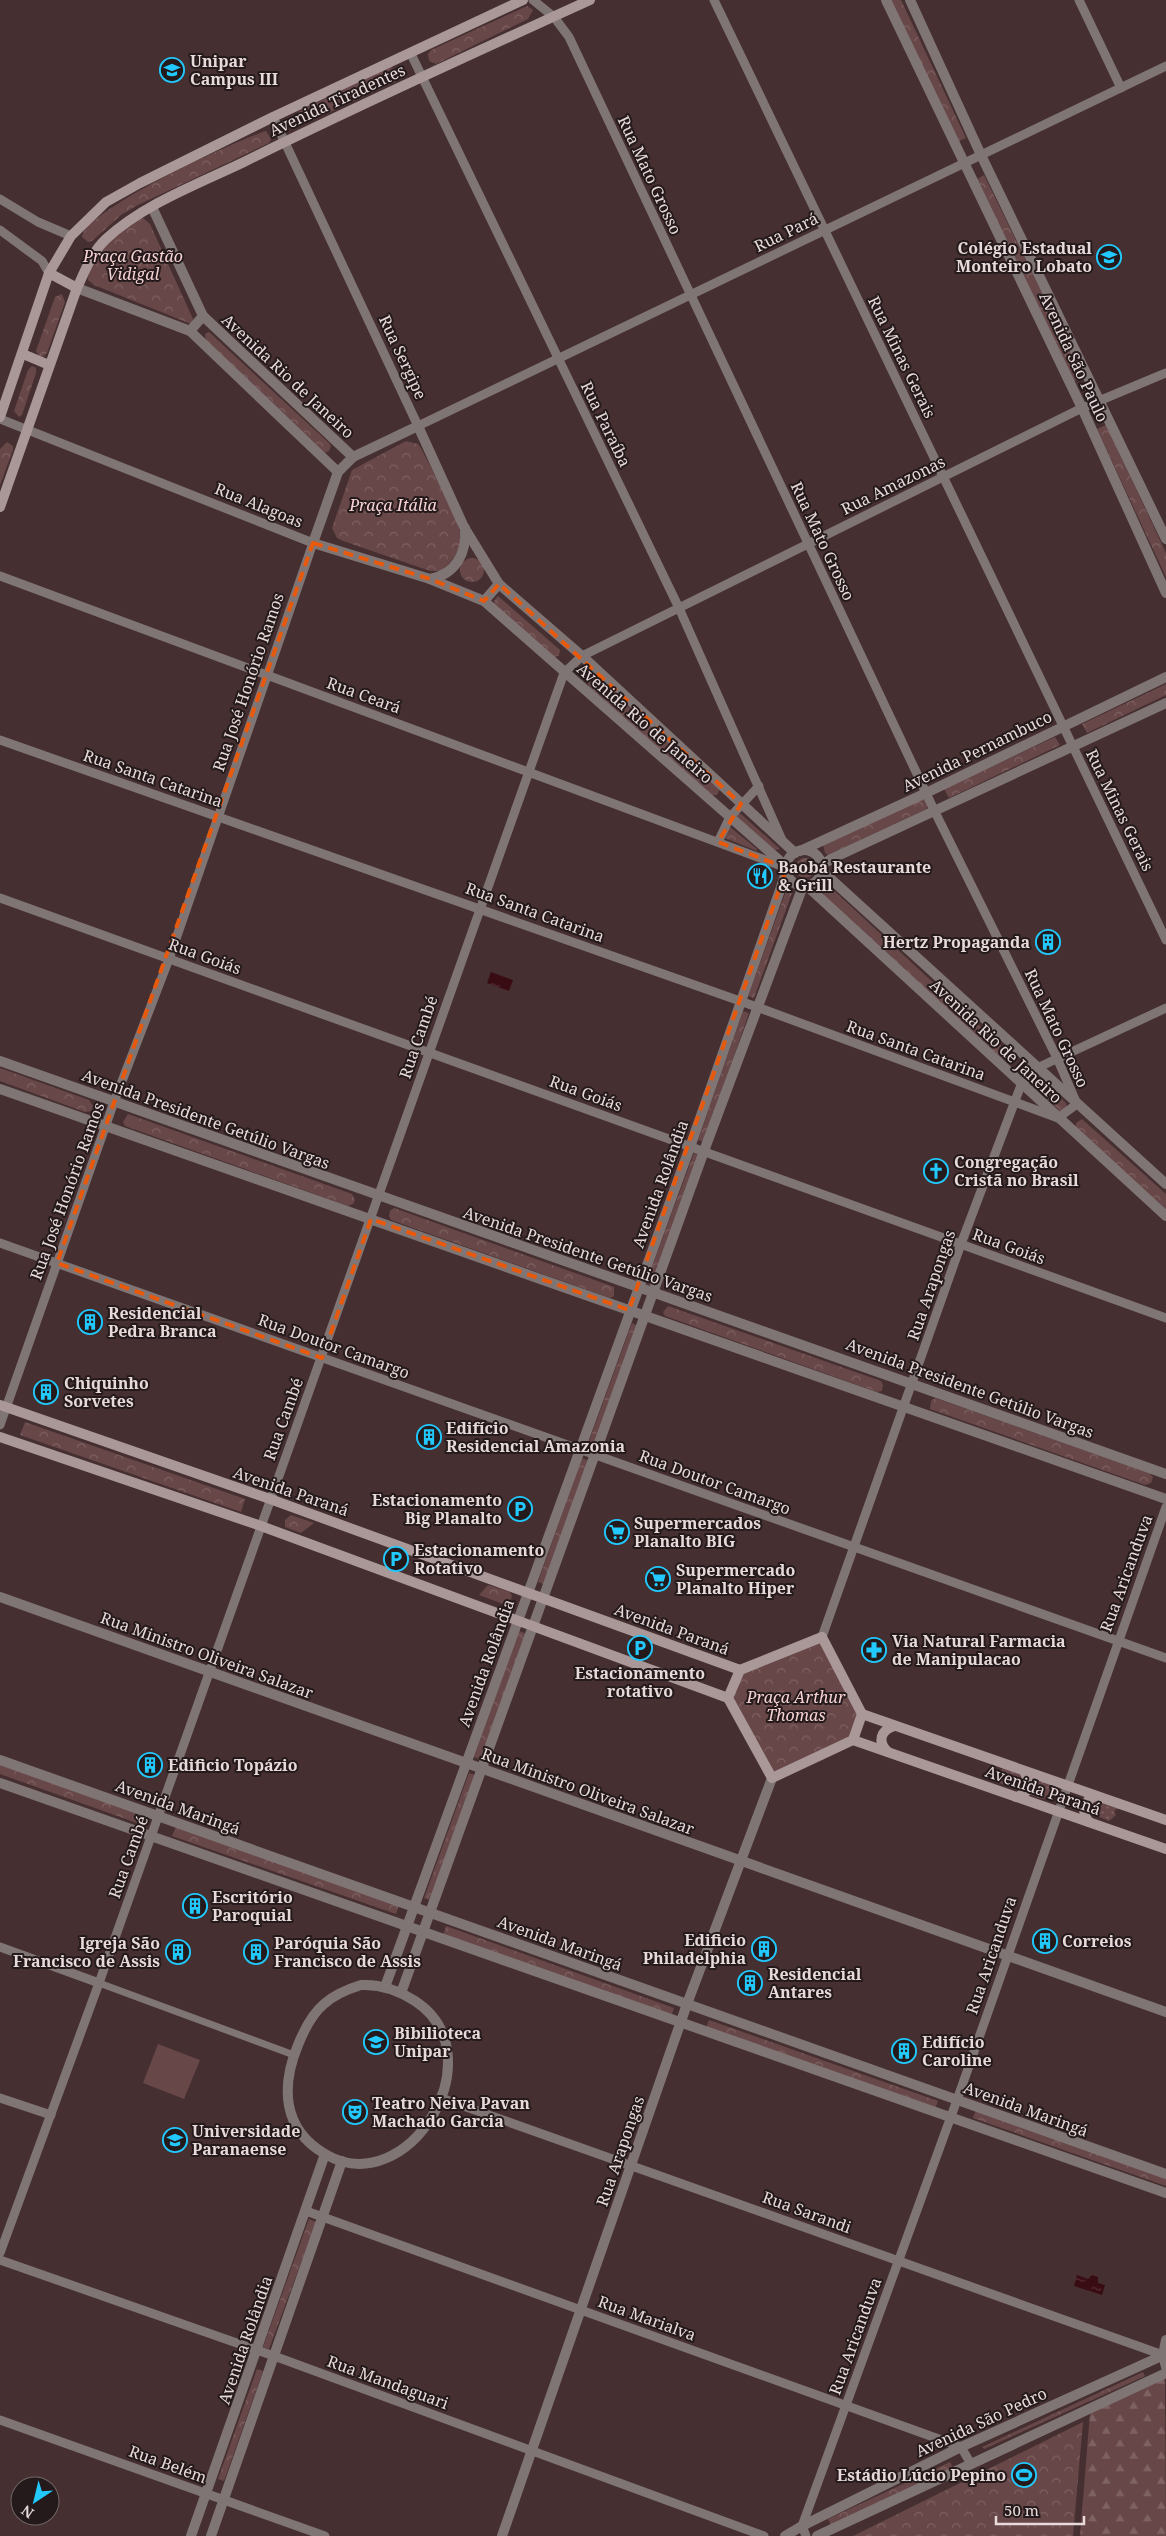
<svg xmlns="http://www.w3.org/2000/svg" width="1166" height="2536" font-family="'Noto Serif',serif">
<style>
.grass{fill:url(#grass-dots)}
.forest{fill:url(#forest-firs)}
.park{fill:url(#park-crowns)}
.garden{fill:#684748}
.water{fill:url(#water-ripples)}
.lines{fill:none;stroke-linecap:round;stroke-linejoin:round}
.pedestrian{stroke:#807575;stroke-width:7}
.minor{stroke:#807575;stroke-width:9}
.tertiary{stroke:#807575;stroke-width:10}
.secondary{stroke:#aa9898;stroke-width:10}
.marked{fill:none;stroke:#e8590c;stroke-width:4;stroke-dasharray:10 6;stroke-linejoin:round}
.labels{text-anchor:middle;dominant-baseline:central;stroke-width:4;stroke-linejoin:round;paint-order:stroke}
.poi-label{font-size:16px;font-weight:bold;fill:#e8dada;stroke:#241a1b;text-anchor:start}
.street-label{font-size:16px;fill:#e8dada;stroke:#241a1b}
.park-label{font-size:16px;font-style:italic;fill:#f7d2d3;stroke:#241a1b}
</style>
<defs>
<pattern id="grass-dots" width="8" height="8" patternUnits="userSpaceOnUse" patternTransform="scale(1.25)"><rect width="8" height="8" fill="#684748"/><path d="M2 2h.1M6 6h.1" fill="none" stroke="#7e6162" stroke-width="1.8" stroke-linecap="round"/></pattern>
<pattern id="forest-firs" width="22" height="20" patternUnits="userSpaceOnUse" patternTransform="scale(1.25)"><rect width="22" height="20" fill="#684748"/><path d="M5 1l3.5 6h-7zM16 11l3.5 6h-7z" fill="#7e6162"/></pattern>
<pattern id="park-crowns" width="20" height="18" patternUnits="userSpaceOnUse" patternTransform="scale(1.25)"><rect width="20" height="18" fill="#684748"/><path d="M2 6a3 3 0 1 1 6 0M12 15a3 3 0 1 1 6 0" fill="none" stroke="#7e6162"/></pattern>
<pattern id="water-ripples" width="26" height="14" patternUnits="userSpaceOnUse" patternTransform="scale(1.25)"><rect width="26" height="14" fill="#390b12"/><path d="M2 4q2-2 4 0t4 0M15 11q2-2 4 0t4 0" fill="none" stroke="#562e34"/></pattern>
</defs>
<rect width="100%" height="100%" fill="#452f30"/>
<g class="grass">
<polygon points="1003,1768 1022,1775 1025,1783 1023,1787 1017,1789 989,1779"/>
<polygon points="1033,1779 1049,1784 1052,1796 1042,1799 1028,1794"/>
<polygon points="1097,1800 1119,1808 1114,1811 1116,1815 1109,1821 1088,1812 1089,1804"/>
</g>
<polygon class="forest" points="1165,2377 1166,2536 1080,2536 1090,2413"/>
<g class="park">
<polygon points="890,0 901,0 966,138 957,142"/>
<polygon points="527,6 533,10 528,19 436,64 429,61 428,54 431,50"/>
<polygon points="390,67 398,70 400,74 395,82 304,124 298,124 296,121 298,112"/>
<path d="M266,131L271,139L269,143L138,205L121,215L92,241L88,242L82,237C85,210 237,140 266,131Z"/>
<polygon points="984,175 1083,377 1074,381 976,180"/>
<path d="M143,218L150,224L193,319L191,324L94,285L88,280C88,255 123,228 143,218Z"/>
<polygon points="62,294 65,302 47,353 43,357 39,356 36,351 55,297"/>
<polygon points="209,332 329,443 331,446 329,451 325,453 206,340 205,334"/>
<polygon points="32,366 36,368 36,373 22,415 19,417 14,411 28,370"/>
<polygon points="1106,425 1166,553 1166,577 1097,429"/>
<path d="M406,441L418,444L422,450C431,468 462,523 461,540C459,554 451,563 440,571H430L343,541L337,538L332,528L352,470Z"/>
<polygon points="7,442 13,446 13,450 0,485 0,449"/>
<circle cx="472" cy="570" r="12"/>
<polygon points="498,596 560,650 559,656 553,657 494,604 494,601"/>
<polygon points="595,678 721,787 717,795 712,795 589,687 588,683"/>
<polygon points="1166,684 1166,695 1087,733 1082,724"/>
<polygon points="1055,737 1060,745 949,798 944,789"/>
<polygon points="922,799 926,800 929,805 926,809 828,855 825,853 823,844"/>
<polygon points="737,814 741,814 780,849 775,850 737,817"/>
<polygon points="730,827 757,849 757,851 725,838 727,829"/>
<circle cx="805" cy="868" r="10"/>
<polygon points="829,886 1007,1051 1008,1059 1003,1060 824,896 823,891"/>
<polygon points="786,891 792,893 754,998 748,996"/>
<polygon points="743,1011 749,1013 704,1142 698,1140"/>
<polygon points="0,1068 89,1100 93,1106 91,1111 85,1112 0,1081"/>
<polygon points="1039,1079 1066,1103 1067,1108 1060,1111 1033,1085 1034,1080"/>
<polygon points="128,1114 352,1194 355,1200 353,1204 348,1206 125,1126 123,1122"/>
<polygon points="1082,1119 1166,1194 1166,1209 1076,1129 1076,1123"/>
<polygon points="694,1153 700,1155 652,1286 646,1283"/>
<polygon points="394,1208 614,1287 614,1296 610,1298 391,1220 389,1216 390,1211"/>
<polygon points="668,1306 881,1381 883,1385 882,1391 877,1392 665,1316 663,1312"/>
<polygon points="632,1323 638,1326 594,1447 588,1444"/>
<polygon points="935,1398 1149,1473 1153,1477 1151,1483 1145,1485 930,1409 931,1401"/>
<polygon points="25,1422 245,1499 241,1512 20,1435"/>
<polygon points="582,1458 589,1461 545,1585 538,1582"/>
<polygon points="291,1515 314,1523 301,1533 285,1527 285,1520"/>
<polygon points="488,1585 510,1592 512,1596 509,1604 506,1605 479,1595"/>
<polygon points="519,1631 527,1634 482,1760 474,1757"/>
<polygon points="822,1637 862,1714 853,1740 772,1778 728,1698 740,1670"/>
<polygon points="0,1765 139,1814 137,1823 0,1774"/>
<polygon points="469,1773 478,1776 432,1901 424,1898"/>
<polygon points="176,1827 399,1905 396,1914 172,1836"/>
<polygon points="446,1926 674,2008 671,2017 443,1935"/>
<polygon points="709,2020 938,2101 935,2109 706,2028"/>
<polygon points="976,2110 1166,2177 1166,2186 973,2118"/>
<polygon points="309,2219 316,2222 269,2349 263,2347"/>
<polygon points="257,2369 263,2371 224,2481 218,2479"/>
<polygon points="1143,2372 1145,2376 984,2449 982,2447"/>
<polygon points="1083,2422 1073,2536 853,2536"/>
<polygon points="950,2462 954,2470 832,2527 828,2519"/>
</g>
<polygon class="garden" points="158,2044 200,2060 184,2099 143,2083"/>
<g class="water">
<polygon points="491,972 513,980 509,991 487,983"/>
<polygon points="1077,2275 1088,2279 1092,2275 1098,2277 1098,2283 1105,2285 1102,2295 1074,2286"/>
</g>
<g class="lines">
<polyline class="pedestrian" points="99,1983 294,2055"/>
<g class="minor">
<polyline points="714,0 1166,940"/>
<polyline points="1079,0 1121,88"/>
<polyline points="411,54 679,608 782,840"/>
<polyline points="273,117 418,426 1166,66"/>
<polyline points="0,199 38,222 71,236"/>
<polyline points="0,230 42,261 49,273"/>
<polyline points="0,419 313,543 169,959 114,1102 0,1425"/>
<polyline points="0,576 787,868"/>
<polyline points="0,740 757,1007 1058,1118 1077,1104 1057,1058 935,812 569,37 554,17 533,0"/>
<polyline points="718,842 730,817 759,786"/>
<polyline points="0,898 1166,1318"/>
<polyline points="0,1243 1166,1658"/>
<polyline points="822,1637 961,1244 1021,1085 1037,1068 1166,1008"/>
<polyline points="0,1947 99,1983"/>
<polyline points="0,2098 51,2115"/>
<polyline points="441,2098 1163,2355"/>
<polyline points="306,2211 961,2447 971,2464"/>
<polyline points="0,2253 99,1983 564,673 582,656 1082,408 1166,373"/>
<polyline points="0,2260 274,2356 764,2536"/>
<polyline points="0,2420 325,2536"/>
<polyline points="806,2536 802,2526 957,2100 1166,1507"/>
</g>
<g class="tertiary">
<polyline points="886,0 1082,408 1166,593"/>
<polyline points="910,0 981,155 1166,539"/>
<polyline points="152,207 203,316 353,457"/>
<polyline points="77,288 190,331 338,472"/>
<polyline points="190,331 203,316"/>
<path d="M430,579C456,574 467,553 465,528"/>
<polyline points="484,601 499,584"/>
<circle cx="804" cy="868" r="18"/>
<polyline points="800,851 926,793 1166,677"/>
<polyline points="822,865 831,859 1166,703"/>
<polyline points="787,867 484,601 430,579 313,543 338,472 353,457 418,426 464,527 499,584 582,656 795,853"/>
<polyline points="822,871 1166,1184"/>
<polyline points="807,886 1166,1216"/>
<polyline points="0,1061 1166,1474"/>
<polyline points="0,1089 1166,1499"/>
<polyline points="0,1597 1166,2012"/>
<polyline points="0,1760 1166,2174"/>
<polyline points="0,1783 1166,2193"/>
<path d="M361,1985C381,1984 398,1990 415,2001C498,2055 408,2203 325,2154C282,2129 281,2086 298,2045C304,2030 312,2014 324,2004C335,1994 348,1989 361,1985Z"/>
<polyline points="385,1987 690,1147 787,870"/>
<polyline points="401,1993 704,1151 803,886"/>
<polyline points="1166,2340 1163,2355 1166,2367"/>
<polyline points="191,2536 325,2154"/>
<polyline points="211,2536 342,2161"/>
<polyline points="502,2536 687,2004 772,1778"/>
<polyline points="785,2536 802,2526 961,2447 1166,2354"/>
<polyline points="817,2536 1166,2373"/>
</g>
<g class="secondary">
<polyline points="49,273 77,288"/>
<polyline points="23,354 49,365"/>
<polyline points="0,417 49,273 71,236 106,202 140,183 273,117 523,0"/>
<path d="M0,507L77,288C85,271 92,252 106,239C144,204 198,184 244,162C358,105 474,53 590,0"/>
<polyline points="0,1405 270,1499 740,1670"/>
<polyline points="0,1437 261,1526 728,1698"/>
<polygon points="822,1637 862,1714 853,1740 772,1778 728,1698 740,1670"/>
<polyline points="862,1714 1166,1820"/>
<polyline points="853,1740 1166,1849"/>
<path d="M888,1752C877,1742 880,1730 895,1726"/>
<path d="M1016,1797C1024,1795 1027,1792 1030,1784L1024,1771"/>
<path d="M1089,1822C1081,1813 1083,1800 1096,1796"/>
</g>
</g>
<path class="marked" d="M313,543L430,579L484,601L499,584L741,804L718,842L787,868L629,1310L371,1219L322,1358L57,1263Z"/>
<defs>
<symbol id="university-ring" viewBox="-11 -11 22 22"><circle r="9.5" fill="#241a1b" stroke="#22c9fe" stroke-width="1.5"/><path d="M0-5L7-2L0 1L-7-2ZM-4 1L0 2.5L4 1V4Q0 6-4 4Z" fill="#22c9fe"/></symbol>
<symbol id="school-ring" viewBox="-11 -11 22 22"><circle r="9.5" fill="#241a1b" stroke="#22c9fe" stroke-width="1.5"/><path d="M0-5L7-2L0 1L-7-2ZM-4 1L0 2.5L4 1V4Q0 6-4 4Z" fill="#22c9fe"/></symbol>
<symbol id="restaurant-ring" viewBox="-11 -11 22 22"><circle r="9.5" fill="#241a1b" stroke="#22c9fe" stroke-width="1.5"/><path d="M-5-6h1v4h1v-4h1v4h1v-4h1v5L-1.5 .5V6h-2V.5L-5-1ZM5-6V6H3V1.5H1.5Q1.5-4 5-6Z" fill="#22c9fe"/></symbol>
<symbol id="building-ring" viewBox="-11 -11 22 22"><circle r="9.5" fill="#241a1b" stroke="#22c9fe" stroke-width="1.5"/><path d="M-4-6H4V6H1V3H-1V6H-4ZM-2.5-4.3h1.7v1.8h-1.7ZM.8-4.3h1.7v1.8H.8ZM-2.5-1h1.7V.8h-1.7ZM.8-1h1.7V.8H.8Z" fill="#22c9fe"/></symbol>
<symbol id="church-ring" viewBox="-11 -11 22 22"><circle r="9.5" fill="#241a1b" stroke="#22c9fe" stroke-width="1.5"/><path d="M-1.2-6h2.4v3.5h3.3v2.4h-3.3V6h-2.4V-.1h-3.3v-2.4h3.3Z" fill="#22c9fe"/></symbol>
<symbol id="parking-ring" viewBox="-11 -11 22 22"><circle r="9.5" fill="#241a1b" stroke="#22c9fe" stroke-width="1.5"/><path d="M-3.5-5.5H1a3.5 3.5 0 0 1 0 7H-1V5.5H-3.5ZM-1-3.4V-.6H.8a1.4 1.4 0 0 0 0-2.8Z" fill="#22c9fe"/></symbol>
<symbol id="supermarket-ring" viewBox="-11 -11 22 22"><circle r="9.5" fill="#241a1b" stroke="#22c9fe" stroke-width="1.5"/><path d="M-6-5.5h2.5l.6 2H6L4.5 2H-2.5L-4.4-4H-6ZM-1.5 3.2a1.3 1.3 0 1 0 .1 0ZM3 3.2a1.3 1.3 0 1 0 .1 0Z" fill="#22c9fe"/></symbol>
<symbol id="pharmacy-ring" viewBox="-11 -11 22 22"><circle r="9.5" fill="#241a1b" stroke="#22c9fe" stroke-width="1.5"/><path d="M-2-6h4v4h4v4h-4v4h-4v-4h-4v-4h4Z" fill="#22c9fe"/></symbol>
<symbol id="theatre-ring" viewBox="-11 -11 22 22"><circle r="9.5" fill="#241a1b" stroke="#22c9fe" stroke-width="1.5"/><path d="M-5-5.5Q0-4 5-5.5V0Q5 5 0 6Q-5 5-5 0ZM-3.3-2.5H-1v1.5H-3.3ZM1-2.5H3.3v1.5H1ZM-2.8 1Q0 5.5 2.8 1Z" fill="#22c9fe"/></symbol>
<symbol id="stadium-ring" viewBox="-11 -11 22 22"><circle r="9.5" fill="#241a1b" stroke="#22c9fe" stroke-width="1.5"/><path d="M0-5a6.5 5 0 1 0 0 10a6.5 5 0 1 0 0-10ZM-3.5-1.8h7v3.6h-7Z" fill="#22c9fe"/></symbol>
</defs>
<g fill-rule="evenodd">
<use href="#university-ring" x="158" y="56" width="28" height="28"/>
<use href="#school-ring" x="1095" y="243" width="28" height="28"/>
<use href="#restaurant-ring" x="746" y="862" width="28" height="28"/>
<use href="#building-ring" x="1034" y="928" width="28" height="28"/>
<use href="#church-ring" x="922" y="1157" width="28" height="28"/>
<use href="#building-ring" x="76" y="1308" width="28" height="28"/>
<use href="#building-ring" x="32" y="1378" width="28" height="28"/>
<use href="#building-ring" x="415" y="1423" width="28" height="28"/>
<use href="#parking-ring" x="506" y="1495" width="28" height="28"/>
<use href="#supermarket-ring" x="603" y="1518" width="28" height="28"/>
<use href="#parking-ring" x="382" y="1545" width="28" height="28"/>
<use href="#supermarket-ring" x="644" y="1565" width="28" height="28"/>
<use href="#parking-ring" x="626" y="1634" width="28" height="28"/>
<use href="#pharmacy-ring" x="860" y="1636" width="28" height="28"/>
<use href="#building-ring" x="136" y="1751" width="28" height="28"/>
<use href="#building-ring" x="181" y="1892" width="28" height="28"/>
<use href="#building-ring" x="1031" y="1927" width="28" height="28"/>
<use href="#building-ring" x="750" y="1935" width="28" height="28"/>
<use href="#building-ring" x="164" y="1938" width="28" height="28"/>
<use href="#building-ring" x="242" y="1938" width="28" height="28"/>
<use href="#building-ring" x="736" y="1969" width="28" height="28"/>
<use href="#university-ring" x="362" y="2028" width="28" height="28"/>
<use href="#building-ring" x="890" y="2037" width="28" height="28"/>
<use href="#theatre-ring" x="341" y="2098" width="28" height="28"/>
<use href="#university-ring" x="161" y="2126" width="28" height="28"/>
<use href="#stadium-ring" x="1010" y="2461" width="28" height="28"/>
</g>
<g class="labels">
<g class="poi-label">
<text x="190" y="61">Unipar<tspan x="190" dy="18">Campus III</tspan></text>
<text x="1092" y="248" text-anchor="end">Colégio Estadual<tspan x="1092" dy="18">Monteiro Lobato</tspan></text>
<text x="778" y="867">Baobá Restaurante<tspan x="778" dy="18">&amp; Grill</tspan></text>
<text x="1030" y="942" text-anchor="end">Hertz Propaganda</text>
<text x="954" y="1162">Congregação<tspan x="954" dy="18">Cristã no Brasil</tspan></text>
<text x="108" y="1313">Residencial<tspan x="108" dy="18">Pedra Branca</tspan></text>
<text x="64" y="1383">Chiquinho<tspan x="64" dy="18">Sorvetes</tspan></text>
<text x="446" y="1428">Edifício<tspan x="446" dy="18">Residencial Amazonia</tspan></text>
<text x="502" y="1500" text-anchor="end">Estacionamento<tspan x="502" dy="18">Big Planalto</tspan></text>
<text x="634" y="1523">Supermercados<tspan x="634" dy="18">Planalto BIG</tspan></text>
<text x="414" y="1550">Estacionamento<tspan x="414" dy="18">Rotativo</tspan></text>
<text x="676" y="1570">Supermercado<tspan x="676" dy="18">Planalto Hiper</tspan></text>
<text x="892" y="1641">Via Natural Farmacia<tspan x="892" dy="18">de Manipulacao</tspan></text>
<text x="640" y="1673" text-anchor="middle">Estacionamento<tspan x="640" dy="18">rotativo</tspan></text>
<text x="168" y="1765">Edificio Topázio</text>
<text x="212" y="1897">Escritório<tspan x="212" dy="18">Paroquial</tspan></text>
<text x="746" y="1940" text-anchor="end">Edificio<tspan x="746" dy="18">Philadelphia</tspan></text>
<text x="1062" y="1941">Correios</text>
<text x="160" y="1943" text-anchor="end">Igreja São<tspan x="160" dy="18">Francisco de Assis</tspan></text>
<text x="274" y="1943">Paróquia São<tspan x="274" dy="18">Francisco de Assis</tspan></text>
<text x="768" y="1974">Residencial<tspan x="768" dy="18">Antares</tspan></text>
<text x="394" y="2033">Bibilioteca<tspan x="394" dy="18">Unipar</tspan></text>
<text x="922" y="2042">Edifício<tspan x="922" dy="18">Caroline</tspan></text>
<text x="372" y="2103">Teatro Neiva Pavan<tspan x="372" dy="18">Machado Garcia</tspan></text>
<text x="192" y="2131">Universidade<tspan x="192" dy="18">Paranaense</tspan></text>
<text x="1006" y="2475" text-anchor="end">Estádio Lúcio Pepino</text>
</g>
<g class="street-label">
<text transform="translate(337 100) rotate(-25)">Avenida Tiradentes</text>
<text transform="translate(650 175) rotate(65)">Rua Mato Grosso</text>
<text transform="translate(786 232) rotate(-26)">Rua Pará</text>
<text transform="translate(403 357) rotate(65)">Rua Sergipe</text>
<text transform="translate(902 357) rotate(64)">Rua Minas Gerais</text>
<text transform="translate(1074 357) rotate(65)">Avenida São Paulo</text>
<text transform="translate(288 376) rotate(43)">Avenida Rio de Janeiro</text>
<text transform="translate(606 424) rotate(64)">Rua Paraíba</text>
<text transform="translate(893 485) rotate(-26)">Rua Amazonas</text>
<text transform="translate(259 505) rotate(22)">Rua Alagoas</text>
<text transform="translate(823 541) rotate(65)">Rua Mato Grosso</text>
<text transform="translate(248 682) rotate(-71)">Rua José Honório Ramos</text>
<text transform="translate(364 695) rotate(20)">Rua Ceará</text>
<text transform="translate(645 723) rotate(41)">Avenida Rio de Janeiro</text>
<text transform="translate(977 751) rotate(-26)">Avenida Pernambuco</text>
<text transform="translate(153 778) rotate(19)">Rua Santa Catarina</text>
<text transform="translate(1120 810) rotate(64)">Rua Minas Gerais</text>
<text transform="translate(535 912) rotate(20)">Rua Santa Catarina</text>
<text transform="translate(205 956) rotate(20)">Rua Goiás</text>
<text transform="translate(1057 1028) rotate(65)">Rua Mato Grosso</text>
<text transform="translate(418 1037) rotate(-71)">Rua Cambé</text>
<text transform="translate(996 1041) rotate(43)">Avenida Rio de Janeiro</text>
<text transform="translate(916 1050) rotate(20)">Rua Santa Catarina</text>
<text transform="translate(586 1093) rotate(20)">Rua Goiás</text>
<text transform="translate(206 1119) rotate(20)">Avenida Presidente Getúlio Vargas</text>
<text transform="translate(660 1184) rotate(-70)">Avenida Rolândia</text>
<text transform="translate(67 1191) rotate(-70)">Rua José Honório Ramos</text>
<text transform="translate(1009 1246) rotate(20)">Rua Goiás</text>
<text transform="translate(588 1254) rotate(19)">Avenida Presidente Getúlio Vargas</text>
<text transform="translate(931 1285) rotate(-71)">Rua Arapongas</text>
<text transform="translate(334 1346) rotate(20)">Rua Doutor Camargo</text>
<text transform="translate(970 1388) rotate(20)">Avenida Presidente Getúlio Vargas</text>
<text transform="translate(283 1419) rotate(-70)">Rua Cambé</text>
<text transform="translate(715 1482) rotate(20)">Rua Doutor Camargo</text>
<text transform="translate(291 1491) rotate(19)">Avenida Paraná</text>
<text transform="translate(1126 1573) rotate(-70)">Rua Aricanduva</text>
<text transform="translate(672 1629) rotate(20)">Avenida Paraná</text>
<text transform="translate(207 1655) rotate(20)">Rua Ministro Oliveira Salazar</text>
<text transform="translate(486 1663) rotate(-70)">Avenida Rolândia</text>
<text transform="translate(1043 1790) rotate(19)">Avenida Paraná</text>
<text transform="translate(588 1791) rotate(20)">Rua Ministro Oliveira Salazar</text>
<text transform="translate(178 1807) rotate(20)">Avenida Maringá</text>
<text transform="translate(128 1857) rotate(-70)">Rua Cambé</text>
<text transform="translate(560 1943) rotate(20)">Avenida Maringá</text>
<text transform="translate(991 1955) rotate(-71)">Rua Aricanduva</text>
<text transform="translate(1026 2109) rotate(20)">Avenida Maringá</text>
<text transform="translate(620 2151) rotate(-71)">Rua Arapongas</text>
<text transform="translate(807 2212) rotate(20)">Rua Sarandi</text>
<text transform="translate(647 2318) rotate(20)">Rua Marialva</text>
<text transform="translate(855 2336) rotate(-70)">Rua Aricanduva</text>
<text transform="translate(245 2340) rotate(-71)">Avenida Rolândia</text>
<text transform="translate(388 2382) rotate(20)">Rua Mandaguari</text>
<text transform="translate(981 2422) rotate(-25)">Avenida São Pedro</text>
<text transform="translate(168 2464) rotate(20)">Rua Belém</text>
</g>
<g class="park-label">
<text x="133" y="256">Praça Gastão<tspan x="133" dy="18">Vidigal</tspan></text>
<text x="393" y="505">Praça Itália</text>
<text x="796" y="1697">Praça Arthur<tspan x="796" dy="18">Thomas</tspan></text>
</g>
</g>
<g transform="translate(35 2501) rotate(215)"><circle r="24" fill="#241a1b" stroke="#726767"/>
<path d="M0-4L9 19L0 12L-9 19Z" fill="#22c9fe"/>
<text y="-8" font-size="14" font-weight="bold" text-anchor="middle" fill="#e8dada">N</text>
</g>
<path d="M996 2516v8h88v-8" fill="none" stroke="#e8dada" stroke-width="2.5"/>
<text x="1004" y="2516" font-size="15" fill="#e8dada" stroke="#241a1b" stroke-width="4" paint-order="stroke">50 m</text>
</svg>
